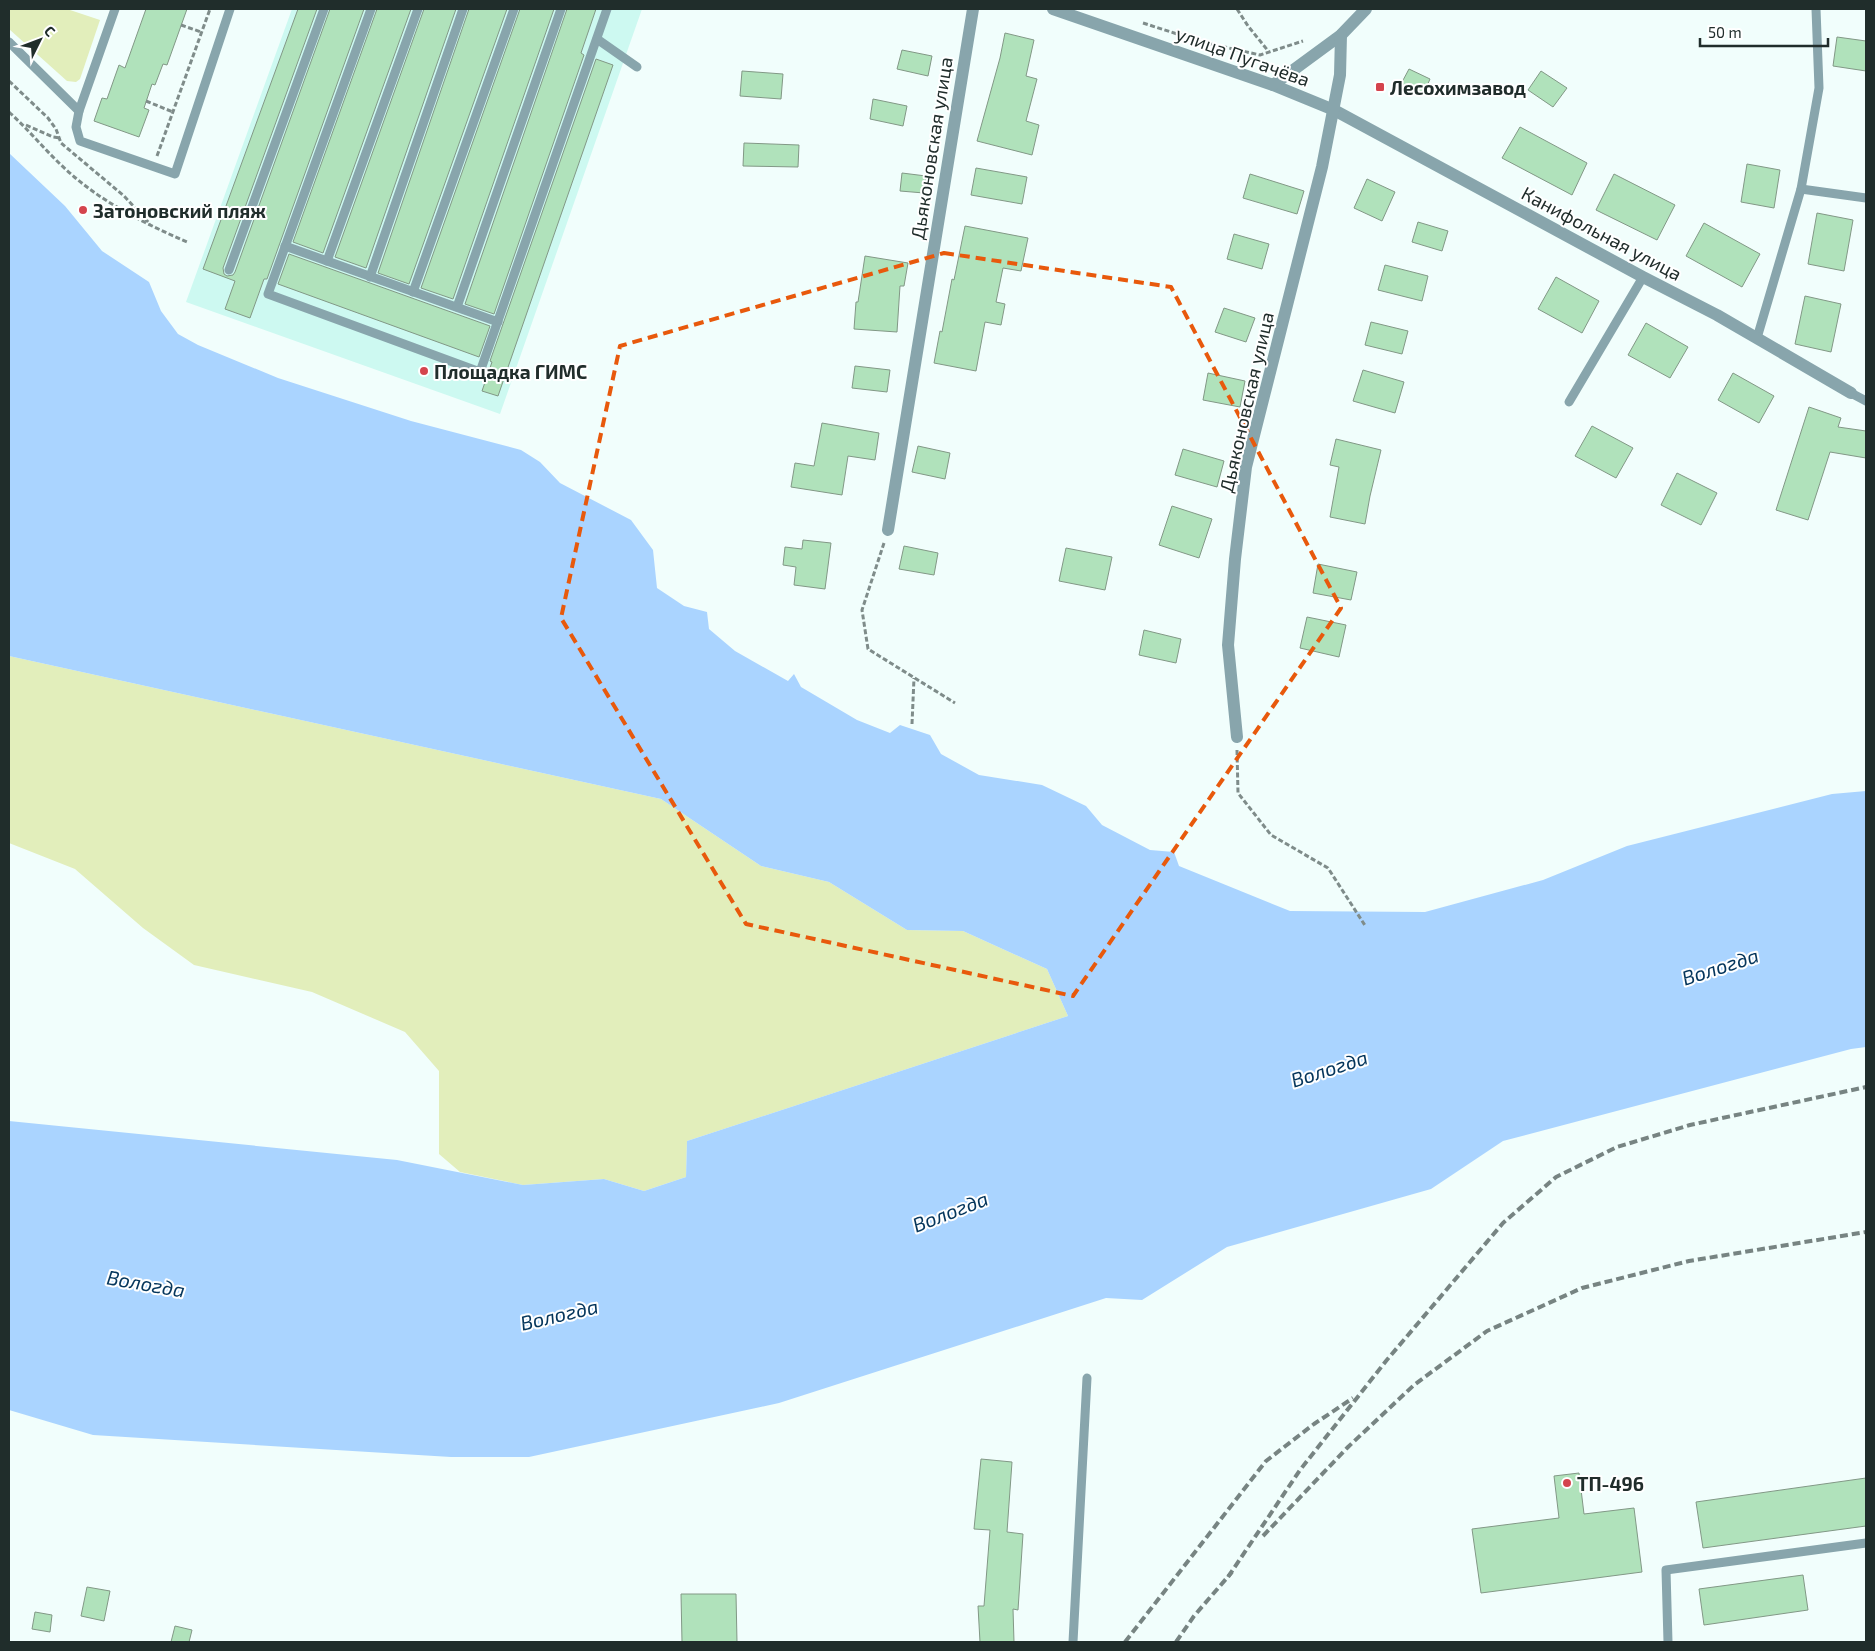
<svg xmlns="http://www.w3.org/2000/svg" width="1875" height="1651" font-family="'Exo 2',sans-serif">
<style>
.built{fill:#cdf9f1}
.green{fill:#e2eebb}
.water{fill:#aad4ff}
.building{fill:#b0e2bb;stroke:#829886}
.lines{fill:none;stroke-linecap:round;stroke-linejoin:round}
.path{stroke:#7f8c8a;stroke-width:3;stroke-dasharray:5 2.5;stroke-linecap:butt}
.lane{stroke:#88a5ac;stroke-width:9}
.street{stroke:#88a5ac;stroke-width:12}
.rail{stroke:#778482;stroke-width:4;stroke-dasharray:8 4;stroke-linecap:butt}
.marked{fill:none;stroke:#e8590c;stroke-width:4;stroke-dasharray:10 6;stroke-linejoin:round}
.poi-dot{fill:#d4444d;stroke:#fff;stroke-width:2}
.labels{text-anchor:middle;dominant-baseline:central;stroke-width:4;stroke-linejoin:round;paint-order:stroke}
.street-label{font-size:19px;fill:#202d2b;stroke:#fff}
.poi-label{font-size:19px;font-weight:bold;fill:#202d2b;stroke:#fff;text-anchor:start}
.water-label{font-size:20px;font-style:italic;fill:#05365c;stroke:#fff}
</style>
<rect width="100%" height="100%" fill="#f1fefc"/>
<polygon class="built" points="292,9 642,9 500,414 186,302"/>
<g class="green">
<polygon points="9,9 67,9 100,20 80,79 76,82 67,81 9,29"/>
<polygon points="9,656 661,799 761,866 829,882 907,930 963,931 1047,969 1068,1016 687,1141 686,1177 644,1191 604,1179 523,1185 460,1172 439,1154 439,1071 405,1032 312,992 194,965 143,928 75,869 9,843"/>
</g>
<polygon class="water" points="9,153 65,206 102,251 149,282 161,311 178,334 198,345 278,378 411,421 521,450 540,462 560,483 631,520 653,550 657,588 684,606 707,612 709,629 735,651 788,681 794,674 801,687 857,720 890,733 900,725 930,735 941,754 979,775 1042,785 1086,806 1102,825 1150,850 1174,852 1179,866 1290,911 1425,912 1543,880 1627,846 1832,794 1866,791 1866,1047 1851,1049 1503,1141 1431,1189 1227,1247 1142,1300 1106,1298 779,1403 529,1457 451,1457 93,1435 9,1410 9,1121 397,1160 523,1185 604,1179 644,1191 686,1177 687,1141 1068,1016 1047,969 963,931 907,930 829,882 761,866 661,799 9,656"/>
<g class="building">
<polygon points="146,9 187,9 167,65 163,64 155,85 152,84 144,108 149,110 139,137 94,121 102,98 107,99 119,65 125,68"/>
<polygon points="298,9 317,9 223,268 224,274 227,276 233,275 235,272 330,9 364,9 267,279 264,279 250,318 225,309 235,281 203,269"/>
<polygon points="377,9 411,9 323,253 293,242"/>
<polygon points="424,9 456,9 366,268 335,257"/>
<polygon points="469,9 507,9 409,284 378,273"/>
<polygon points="520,9 554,9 453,299 421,288"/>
<polygon points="567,9 596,9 581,53 584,55 494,314 465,304"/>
<polygon points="1005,33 1034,40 1026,76 1037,79 1026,121 1039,125 1032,155 977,141 1000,58"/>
<polygon points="1837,37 1866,41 1866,71 1833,66"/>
<polygon points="902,50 932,56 928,76 897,69"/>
<polygon points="596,59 613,65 498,396 482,391 492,362 490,361"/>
<polygon points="1409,69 1430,79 1423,95 1401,84"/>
<polygon points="742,71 783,74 781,99 740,96"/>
<polygon points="1541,71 1567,88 1553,107 1528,90"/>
<polygon points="873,99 907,106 903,126 870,119"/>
<polygon points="1520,127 1587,163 1572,195 1502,158"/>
<polygon points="744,143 799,145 798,167 743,166"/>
<polygon points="1747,164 1780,170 1774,208 1741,202"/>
<polygon points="976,168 1027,177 1022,204 971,195"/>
<polygon points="902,173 926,176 924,193 900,191"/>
<polygon points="1250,174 1304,191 1297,214 1243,198"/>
<polygon points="1614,174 1675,205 1657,240 1596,210"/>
<polygon points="1367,179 1395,192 1382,221 1354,208"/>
<polygon points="1817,213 1853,220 1844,271 1808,264"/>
<polygon points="1418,222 1448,231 1442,251 1412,242"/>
<polygon points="1704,223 1760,254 1742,287 1686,256"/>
<polygon points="965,226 1028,238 1021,271 1003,268 996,302 1005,304 1001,325 985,322 976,371 934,363 940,331 942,332 952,279 954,280"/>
<polygon points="1234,234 1269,244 1262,269 1227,259"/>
<polygon points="289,254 490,326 479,357 278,284"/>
<polygon points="865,256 908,263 904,286 900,286 897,332 854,329 856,302 858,302"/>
<polygon points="1385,265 1428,276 1422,301 1378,290"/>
<polygon points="1556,277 1599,301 1582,333 1538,309"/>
<polygon points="1805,296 1841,304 1831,352 1795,344"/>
<polygon points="1224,308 1255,318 1246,342 1215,332"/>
<polygon points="1371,322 1408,331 1402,354 1365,345"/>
<polygon points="1646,323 1688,347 1670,378 1628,355"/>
<polygon points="855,366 890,370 887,392 852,388"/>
<polygon points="1363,370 1404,382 1395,413 1353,401"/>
<polygon points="1208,373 1245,381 1240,407 1203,400"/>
<polygon points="1733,373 1774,396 1759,423 1718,400"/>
<polygon points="1809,407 1841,418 1838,427 1866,431 1866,458 1830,452 1808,520 1776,510"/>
<polygon points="822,423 879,433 875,460 848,456 842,495 791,487 795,463 814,466"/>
<polygon points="1592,426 1633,448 1616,478 1575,456"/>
<polygon points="1336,439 1381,450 1370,496 1365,524 1330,517 1339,467 1330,465"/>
<polygon points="918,446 950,453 945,479 912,472"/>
<polygon points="1183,449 1224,461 1217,487 1175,475"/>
<polygon points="1677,473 1717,493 1701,525 1661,505"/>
<polygon points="1172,506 1212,519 1199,558 1159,545"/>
<polygon points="803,540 831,543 825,589 794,585 796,567 783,565 785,547 802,549"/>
<polygon points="904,546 938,553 934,575 899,569"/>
<polygon points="1066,548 1112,557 1105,590 1059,581"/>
<polygon points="1318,564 1357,572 1351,600 1313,593"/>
<polygon points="1307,617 1346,625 1339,657 1300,648"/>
<polygon points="1144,630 1181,639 1176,663 1139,655"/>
<polygon points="981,1459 1012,1462 1007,1532 1023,1534 1018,1610 1013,1609 1014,1642 980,1642 978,1606 984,1606 990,1530 974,1529"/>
<polygon points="1579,1473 1584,1514 1634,1508 1642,1572 1481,1593 1472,1529 1559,1518 1554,1476"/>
<polygon points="1866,1478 1866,1526 1703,1548 1696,1502"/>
<polygon points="1803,1575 1808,1610 1704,1625 1699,1589"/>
<polygon points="87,1587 110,1591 104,1621 81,1616"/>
<polygon points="681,1594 736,1594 737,1642 682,1642"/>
<polygon points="35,1612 52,1615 50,1632 32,1629"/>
<polygon points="175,1626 192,1630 189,1642 171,1642"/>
</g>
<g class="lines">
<g class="path">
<polyline points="1237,9 1248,26 1269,52"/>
<polyline points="1143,23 1202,42 1260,55 1303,41"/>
<polyline points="181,25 201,32"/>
<polyline points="9,81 48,118 56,129 61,143 124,196 150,224"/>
<polyline points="146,101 173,112"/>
<path d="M9,112C31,132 49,155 71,174C105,204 146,224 187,242"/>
<polyline points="26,125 53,137 61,138"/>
<polyline points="157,156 210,9"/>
<polyline points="884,543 862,610 868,649 955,703"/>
<polyline points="912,724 914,678"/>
<polyline points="1237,750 1238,793 1271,835 1328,868 1366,927"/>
</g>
<g class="lane">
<polyline points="371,9 268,294 480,372 607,9"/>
<polyline points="597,39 637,67"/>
<polyline points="9,42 79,111 115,9"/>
<polyline points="79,111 76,127 80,141 175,174 230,9"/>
<polyline points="1801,189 1866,198"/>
<polyline points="285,246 498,322"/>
<polyline points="327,261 418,9"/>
<polyline points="229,270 324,9"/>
<polyline points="370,277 463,9"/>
<polyline points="413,292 514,9"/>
<polyline points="457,307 561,9"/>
<polyline points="1757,338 1801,189 1819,88 1816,9"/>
<polyline points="1851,393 1866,401"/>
<polyline points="1569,402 1643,277"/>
<polyline points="1073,1642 1087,1378"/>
<polyline points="1668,1642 1666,1570 1866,1543"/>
</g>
<g class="street">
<polyline points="1053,9 1273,85 1334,110 1643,277 1717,315 1851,393"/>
<polyline points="1273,85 1341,35 1366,9"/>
<polyline points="888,530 973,9"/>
<polyline points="1237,737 1228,645 1235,559 1246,467 1322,167 1340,75 1341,35"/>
</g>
<g class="rail">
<polyline points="1263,1536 1348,1447 1414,1385 1487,1331 1582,1288 1689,1261 1866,1232"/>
<polyline points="1228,1577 1300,1470 1386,1361 1503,1223 1556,1177 1617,1147 1690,1125 1866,1087"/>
<polyline points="1125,1642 1266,1461 1314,1424 1353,1398"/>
<polyline points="1176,1642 1194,1616 1232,1572"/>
</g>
</g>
<path class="marked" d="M944,253L1171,287L1341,608L1073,996L746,924L561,618L620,346Z"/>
<g class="poi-dot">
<rect x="1375" y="82" width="10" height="10" rx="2.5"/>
<circle cx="83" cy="210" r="5"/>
<circle cx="424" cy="371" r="5"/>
<circle cx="1567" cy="1483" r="5"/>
</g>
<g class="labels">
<g class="street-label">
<text transform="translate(1243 56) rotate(20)">улица Пугачёва</text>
<text transform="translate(931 148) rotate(-81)">Дьяконовская улица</text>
<text transform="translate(1602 233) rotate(28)">Канифольная улица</text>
<text transform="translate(1246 402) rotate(-77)">Дьяконовская улица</text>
</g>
<g class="poi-label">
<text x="1390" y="87">Лесохимзавод</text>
<text x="93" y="210">Затоновский пляж</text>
<text x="434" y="371">Площадка ГИМС</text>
<text x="1577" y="1483">ТП-496</text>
</g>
<g class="water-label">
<text transform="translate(1720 966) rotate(-18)">Вологда</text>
<text transform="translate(1329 1068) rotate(-18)">Вологда</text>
<text transform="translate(950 1211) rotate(-21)">Вологда</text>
<text transform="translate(146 1283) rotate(10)">Вологда</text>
<text transform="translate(559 1314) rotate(-13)">Вологда</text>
</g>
</g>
<rect width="1875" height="1651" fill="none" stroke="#202d2b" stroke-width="20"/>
<g transform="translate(40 40) rotate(48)" stroke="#ffffff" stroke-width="4" paint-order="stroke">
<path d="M0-4L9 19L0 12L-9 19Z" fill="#202d2b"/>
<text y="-8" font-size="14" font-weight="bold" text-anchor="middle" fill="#202d2b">С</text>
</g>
<path d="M1700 38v8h128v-8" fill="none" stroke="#202d2b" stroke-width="2.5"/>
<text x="1708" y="38" font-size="15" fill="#202d2b" stroke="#ffffff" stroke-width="4" paint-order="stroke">50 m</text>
</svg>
